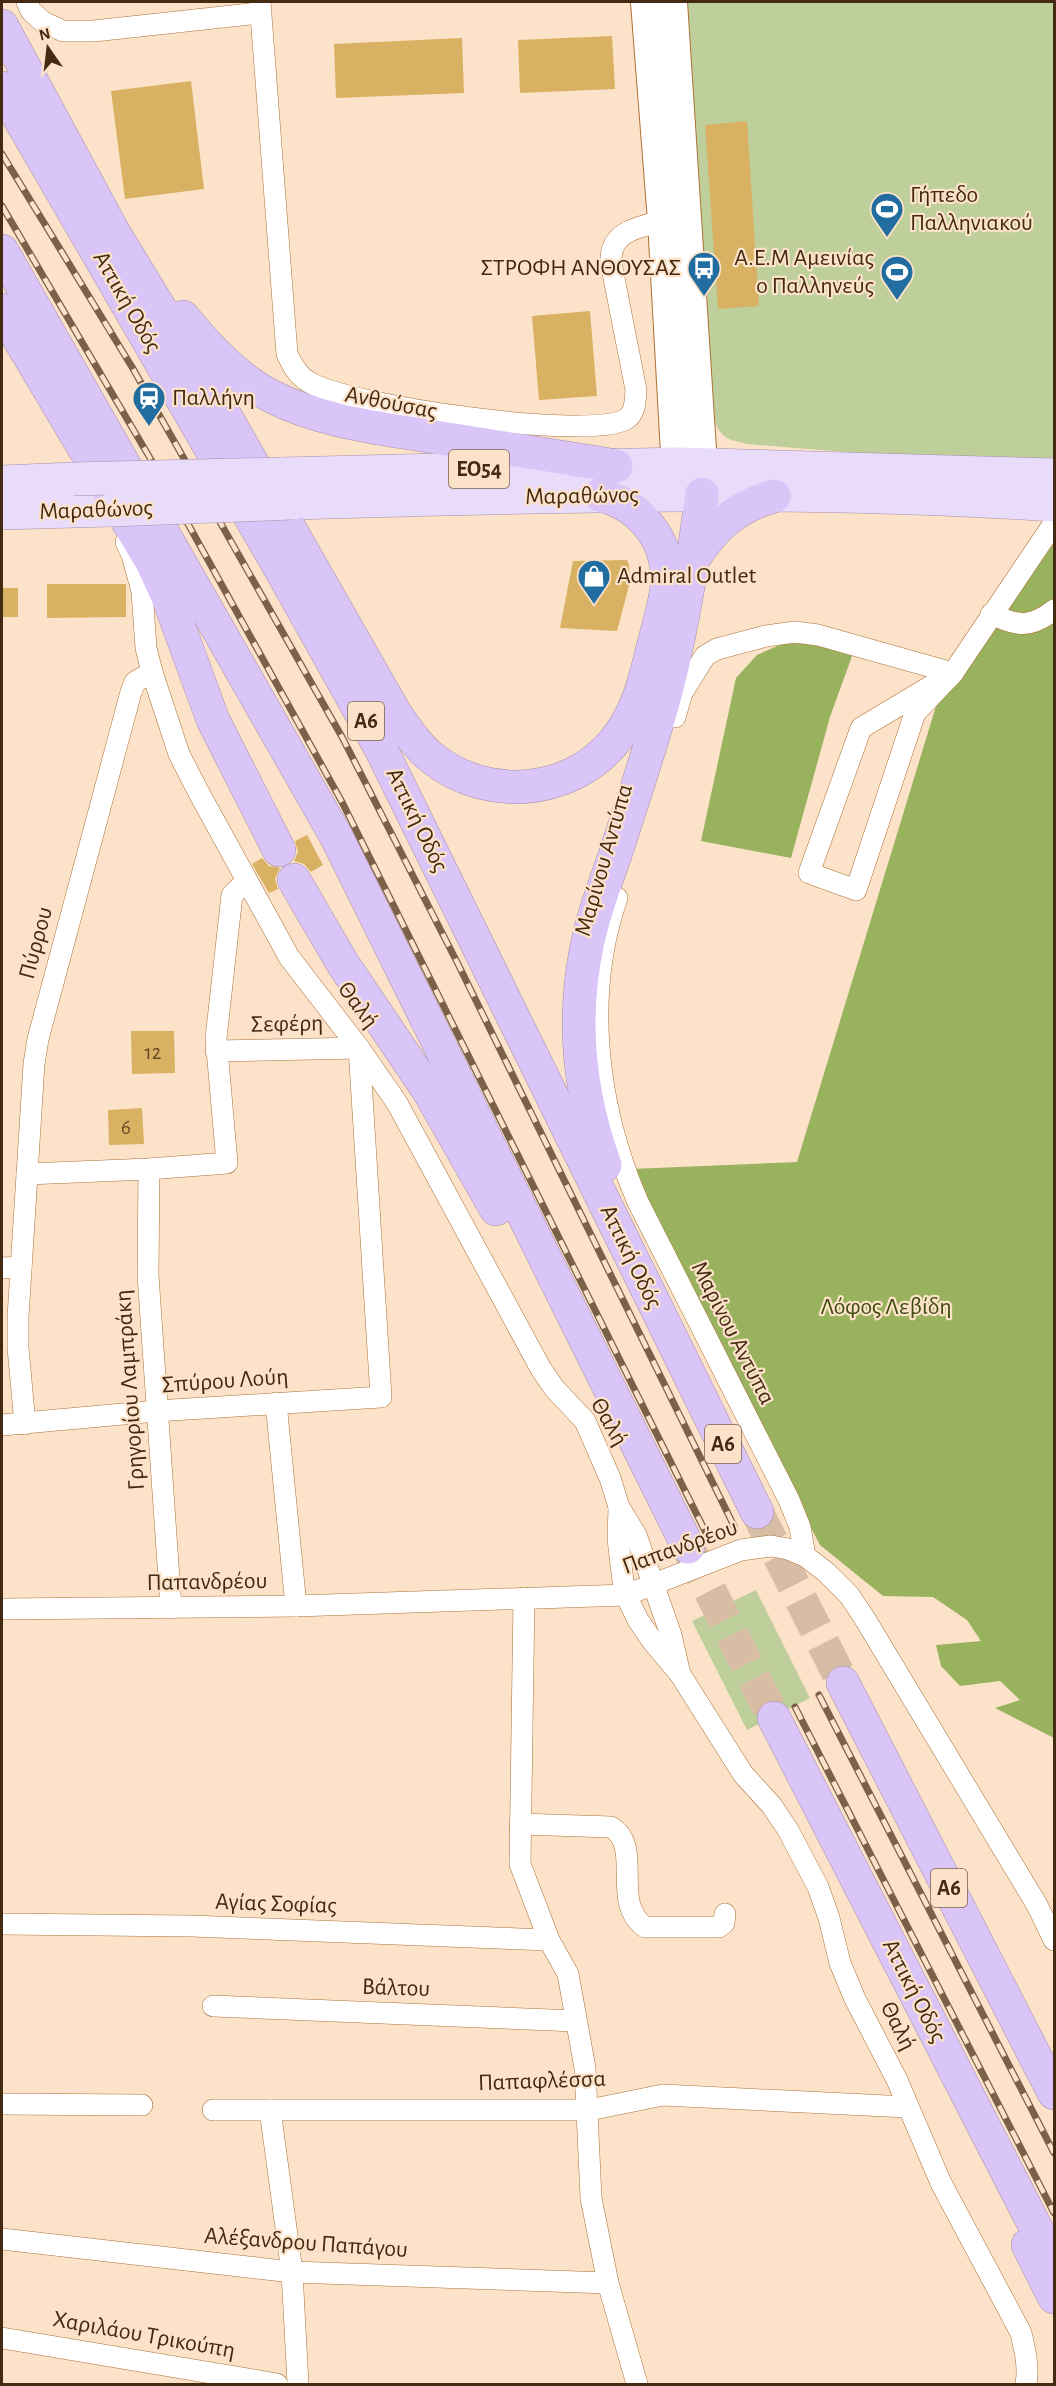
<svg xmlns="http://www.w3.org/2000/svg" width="1056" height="2386" font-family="'Alegreya Sans',sans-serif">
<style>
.green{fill:#becf9b}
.forest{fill:#98b25e}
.building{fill:#d9b162}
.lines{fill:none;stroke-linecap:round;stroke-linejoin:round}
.highway-tunnel{stroke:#d8bda5;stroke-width:33;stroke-dasharray:33 16;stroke-linecap:butt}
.street-casing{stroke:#ad7034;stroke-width:22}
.secondary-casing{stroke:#ad7034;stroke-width:32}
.primary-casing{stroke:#a68fa7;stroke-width:34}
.highway-casing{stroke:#a68fa7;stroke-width:34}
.street{stroke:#fff;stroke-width:21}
.secondary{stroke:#fff;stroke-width:30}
.primary{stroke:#e9dcfb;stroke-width:33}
.highway{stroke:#dac5f8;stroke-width:33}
.rail-casing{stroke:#7c6149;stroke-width:7}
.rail{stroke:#fde2ca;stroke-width:4.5;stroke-dasharray:14;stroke-linecap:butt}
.primary-bridge-casing{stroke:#a68fa7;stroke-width:34;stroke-linecap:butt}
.primary-bridge{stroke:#e9dcfb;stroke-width:33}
.labels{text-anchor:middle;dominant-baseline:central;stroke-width:4.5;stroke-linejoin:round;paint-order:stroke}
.number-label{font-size:21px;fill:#694c25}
.shield{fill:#fde2ca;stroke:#7c6148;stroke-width:1.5}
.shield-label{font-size:22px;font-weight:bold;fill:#442a11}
.poi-label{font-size:24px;fill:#442a11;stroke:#fde2ca;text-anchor:start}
.street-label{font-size:24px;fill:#442a11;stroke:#fde2ca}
.park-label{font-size:24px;fill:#3d4c0e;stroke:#fde2ca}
</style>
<rect width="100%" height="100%" fill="#fde2ca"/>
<g class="green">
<path d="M684,2H1054V469L747,444C724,439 721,437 711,415Z"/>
<polygon points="756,1590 810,1698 747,1730 692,1621"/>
</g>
<g class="forest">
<polygon points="1054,543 1054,1738 995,1708 1020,1700 1000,1681 960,1686 941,1666 936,1645 981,1641 967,1620 933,1597 883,1596 820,1545 710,1336 631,1169 797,1162 940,693 959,676"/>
<polygon points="784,643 814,644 852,656 830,717 791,858 701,841 736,678 757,655"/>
</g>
<g class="building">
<polygon points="612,36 615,89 520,93 518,40"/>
<polygon points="462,38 464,93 336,98 334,44"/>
<polygon points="191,81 204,189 125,199 111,91"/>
<polygon points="747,121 759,306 718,309 705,125"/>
<polygon points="590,311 597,396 539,400 532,316"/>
<polygon points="627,560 629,565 630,582 617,631 560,628 573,561"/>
<polygon points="47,584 126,584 126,617 47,618"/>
<rect x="2" y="588" width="16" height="29"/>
<polygon points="307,835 323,865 311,872 304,864 294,861 298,852 295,841"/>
<polygon points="262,858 269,866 280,868 275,879 278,889 269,893 252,864"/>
<polygon points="131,1031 174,1031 175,1073 132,1074"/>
<polygon points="142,1108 144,1144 109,1145 108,1110"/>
</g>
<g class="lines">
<g class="highway-tunnel">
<polyline points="757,1512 843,1683"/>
<polyline points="688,1547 774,1718"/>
</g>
<defs>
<g id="street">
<polyline points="27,2 31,11 43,22 63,31 94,31 260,13"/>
<path d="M260,2L287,354C292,365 298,376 309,382C348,406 591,441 626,419C636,413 635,400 636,390L611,263C609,231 639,227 663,221"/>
<polyline points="126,542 132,555 142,591 146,648 152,672 179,754 199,793 289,957 359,1048 397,1103 541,1369 554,1388 585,1421 610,1478 619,1507 636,1535 671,1635 680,1674"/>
<path d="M991,614C1018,626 1029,629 1054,610"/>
<polygon points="953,673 915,713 856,890 809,873 861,728"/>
<polyline points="675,717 682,693 705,656 717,649 766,636 795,632 818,635 953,673 1054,523"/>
<path d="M617,898C583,996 597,1108 638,1202L789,1500L800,1527L805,1556"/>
<polyline points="149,1169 148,1275 171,1608"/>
<polyline points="27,1174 149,1169 227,1163 216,1038 232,895 247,881"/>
<polyline points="2,1268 21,1267"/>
<polyline points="276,1403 296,1606"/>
<polyline points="25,1424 18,1348 18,1317 34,1064 38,1039 131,692 135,682 152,672"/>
<polyline points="2,1425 156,1411 381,1397 359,1048 216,1051"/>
<path d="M619,1508L618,1539L623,1581L626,1595L638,1620L653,1642L680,1674L743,1774L772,1806L788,1830L818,1887L829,1918L840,1963L855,1999L897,2080L941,2183L1021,2333C1025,2350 1029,2367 1026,2384"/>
<polyline points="524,1598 520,1864 549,1940 568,1974 585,2068 591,2198 608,2283 637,2384"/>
<polyline points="2,1609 296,1606 626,1595 741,1550 771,1546 788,1549 805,1556 826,1572 849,1595 865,1619 1037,1905 1054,1940"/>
<path d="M520,1824L611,1827C644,1846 610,1903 645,1927H719L724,1923L725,1914"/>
<polyline points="2,1924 191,1926 549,1940"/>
<polyline points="213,2006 576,2021"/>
<polyline points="2,2104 142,2105"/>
<polyline points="213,2110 589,2110 663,2095 907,2107"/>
<polyline points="270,2110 292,2272 298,2384"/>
<polyline points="2,2239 292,2272 608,2283"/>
<polyline points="2,2338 277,2384"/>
</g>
<g id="secondary">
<polyline points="646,2 663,221 678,489"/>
<polyline points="672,2 702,465 702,489"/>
</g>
<g id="primary">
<polyline points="281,474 677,464 1054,475"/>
<polyline points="2,482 73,479"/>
<path d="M292,503C546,496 801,488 1054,505"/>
<polyline points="2,513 111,510"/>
</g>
<g id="highway">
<path d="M2,26L114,233L223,412L395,713C406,729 417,746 432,758C486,801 568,796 613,743C637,715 645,681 653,647C658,627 665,606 667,585C670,541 641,505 600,495"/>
<polyline points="2,88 280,568 380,747 757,1512"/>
<polyline points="2,251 336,836 688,1547"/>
<polyline points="2,310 152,562 168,597 213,720 279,850"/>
<path d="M183,317C207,346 237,379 271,396C321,422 380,428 435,437C496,447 556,456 616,466"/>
<path d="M694,558C714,527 737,506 774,496"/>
<polyline points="294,880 343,964 430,1093 496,1209"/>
<path d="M605,1165C580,1096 572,1023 586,951C592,918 604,887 615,855C632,803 649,752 664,699C682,632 693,563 702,494"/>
<polyline points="843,1683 1054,2093"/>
<polyline points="774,1718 1054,2263"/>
<polyline points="1028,2245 1054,2297"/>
</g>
</defs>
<use href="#street" class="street-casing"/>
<use href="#secondary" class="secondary-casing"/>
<use href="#primary" class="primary-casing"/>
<use href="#highway" class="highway-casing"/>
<use href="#street" class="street"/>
<use href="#secondary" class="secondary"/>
<use href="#primary" class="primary"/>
<use href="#highway" class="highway"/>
<defs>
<g id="rail">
<polyline points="2,154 132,367 342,737 458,964 734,1526"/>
<polyline points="2,206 177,504 342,802 709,1539"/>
<polyline points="819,1695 1054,2153"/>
<polyline points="795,1707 1054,2213"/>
</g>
</defs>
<use href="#rail" class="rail-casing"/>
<use href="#rail" class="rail"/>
<defs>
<g id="primary-bridge">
<polyline points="73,479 281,474"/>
<polyline points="111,510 292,503"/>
</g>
</defs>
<use href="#primary-bridge" class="primary-bridge-casing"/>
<use href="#primary-bridge" class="primary-bridge"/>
</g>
<defs>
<symbol id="stadium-pin" viewBox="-11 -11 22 30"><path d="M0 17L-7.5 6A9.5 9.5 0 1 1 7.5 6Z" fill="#216da0" stroke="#fde2ca"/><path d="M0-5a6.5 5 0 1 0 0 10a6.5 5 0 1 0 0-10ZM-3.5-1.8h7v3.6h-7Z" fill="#fff"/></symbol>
<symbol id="bus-pin" viewBox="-11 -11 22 30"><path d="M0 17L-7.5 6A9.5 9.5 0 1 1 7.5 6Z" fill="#216da0" stroke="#fde2ca"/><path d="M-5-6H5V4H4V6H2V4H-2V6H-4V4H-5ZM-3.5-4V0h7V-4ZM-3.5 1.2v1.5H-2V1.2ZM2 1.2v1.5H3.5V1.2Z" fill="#fff"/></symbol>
<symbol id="station-pin" viewBox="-11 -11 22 30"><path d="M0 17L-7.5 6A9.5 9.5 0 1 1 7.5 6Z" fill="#216da0" stroke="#fde2ca"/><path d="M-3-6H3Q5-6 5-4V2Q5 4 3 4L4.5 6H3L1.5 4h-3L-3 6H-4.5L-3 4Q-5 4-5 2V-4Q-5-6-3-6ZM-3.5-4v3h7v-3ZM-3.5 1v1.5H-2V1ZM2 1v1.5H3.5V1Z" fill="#fff"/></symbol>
<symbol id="shop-pin" viewBox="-11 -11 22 30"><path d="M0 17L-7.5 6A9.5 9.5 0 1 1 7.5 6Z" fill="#216da0" stroke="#fde2ca"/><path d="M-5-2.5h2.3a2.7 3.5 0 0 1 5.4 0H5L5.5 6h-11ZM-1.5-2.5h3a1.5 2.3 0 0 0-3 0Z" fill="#fff"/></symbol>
</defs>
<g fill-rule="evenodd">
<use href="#stadium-pin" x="868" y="190" width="38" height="52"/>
<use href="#bus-pin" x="685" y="249" width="38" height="52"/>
<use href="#stadium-pin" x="878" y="253" width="38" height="52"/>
<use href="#station-pin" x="130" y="379" width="38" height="52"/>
<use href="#shop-pin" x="575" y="557" width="38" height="52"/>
</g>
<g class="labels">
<g class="number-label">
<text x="153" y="1052">12</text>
<text x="126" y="1127">6</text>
</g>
<g class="shield">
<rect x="449" y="450" width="60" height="38" rx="4.5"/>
<rect x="348" y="702" width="36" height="38" rx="4.5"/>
<rect x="705" y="1425" width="36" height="38" rx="4.5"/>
<rect x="931" y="1869" width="36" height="38" rx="4.5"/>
</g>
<g class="shield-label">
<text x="479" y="469">ΕΟ54</text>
<text x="366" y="721">Α6</text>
<text x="723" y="1444">Α6</text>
<text x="949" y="1888">Α6</text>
</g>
<g class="poi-label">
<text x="910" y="195">Γήπεδο<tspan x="910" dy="28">Παλληνιακού</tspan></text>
<text x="874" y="258" text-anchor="end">Α.Ε.Μ Αμεινίας<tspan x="874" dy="28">ο Παλληνεύς</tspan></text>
<text x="681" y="268" text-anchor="end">ΣΤΡΟΦΗ ΑΝΘΟΥΣΑΣ</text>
<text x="172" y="398">Παλλήνη</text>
<text x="617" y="576">Admiral Outlet</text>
</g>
<g class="street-label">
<text transform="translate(127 302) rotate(60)">Αττική Οδός</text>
<text transform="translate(391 403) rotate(11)">Ανθούσας</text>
<text transform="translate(582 496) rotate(-1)">Μαραθώνος</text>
<text transform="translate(96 510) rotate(-2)">Μαραθώνος</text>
<text transform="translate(417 820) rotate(64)">Αττική Οδός</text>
<text transform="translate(604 860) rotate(-74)">Μαρίνου Αντύπα</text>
<text transform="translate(36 943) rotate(-75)">Πύρρου</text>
<text transform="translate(358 1005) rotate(53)">Θαλή</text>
<text transform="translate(287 1024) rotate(-1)">Σεφέρη</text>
<text transform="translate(631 1257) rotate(64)">Αττική Οδός</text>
<text transform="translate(733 1333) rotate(63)">Μαρίνου Αντύπα</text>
<text transform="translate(225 1381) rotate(-4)">Σπύρου Λούη</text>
<text transform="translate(130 1390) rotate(-94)">Γρηγορίου Λαμπράκη</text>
<text transform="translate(609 1422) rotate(60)">Θαλή</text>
<text transform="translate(680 1547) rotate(-20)">Παπανδρέου</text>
<text transform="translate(207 1582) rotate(-1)">Παπανδρέου</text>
<text transform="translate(276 1904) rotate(2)">Αγίας Σοφίας</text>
<text transform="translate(396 1988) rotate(2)">Βάλτου</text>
<text transform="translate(914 1991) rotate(63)">Αττική Οδός</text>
<text transform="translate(898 2026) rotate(63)">Θαλή</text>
<text transform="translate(542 2081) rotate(-2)">Παπαφλέσσα</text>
<text transform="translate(306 2243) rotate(4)">Αλέξανδρου Παπάγου</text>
<text transform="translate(144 2335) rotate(10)">Χαριλάου Τρικούπη</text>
</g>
<g class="park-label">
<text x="886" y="1307">Λόφος Λεβίδη</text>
</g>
</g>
<rect width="1056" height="2386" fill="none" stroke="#442a11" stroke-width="6"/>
<g transform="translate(48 48) rotate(346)" stroke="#fde2ca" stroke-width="4.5" paint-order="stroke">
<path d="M0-4.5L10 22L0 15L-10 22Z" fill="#442a11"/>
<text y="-9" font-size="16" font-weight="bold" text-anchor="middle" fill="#442a11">N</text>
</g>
</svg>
